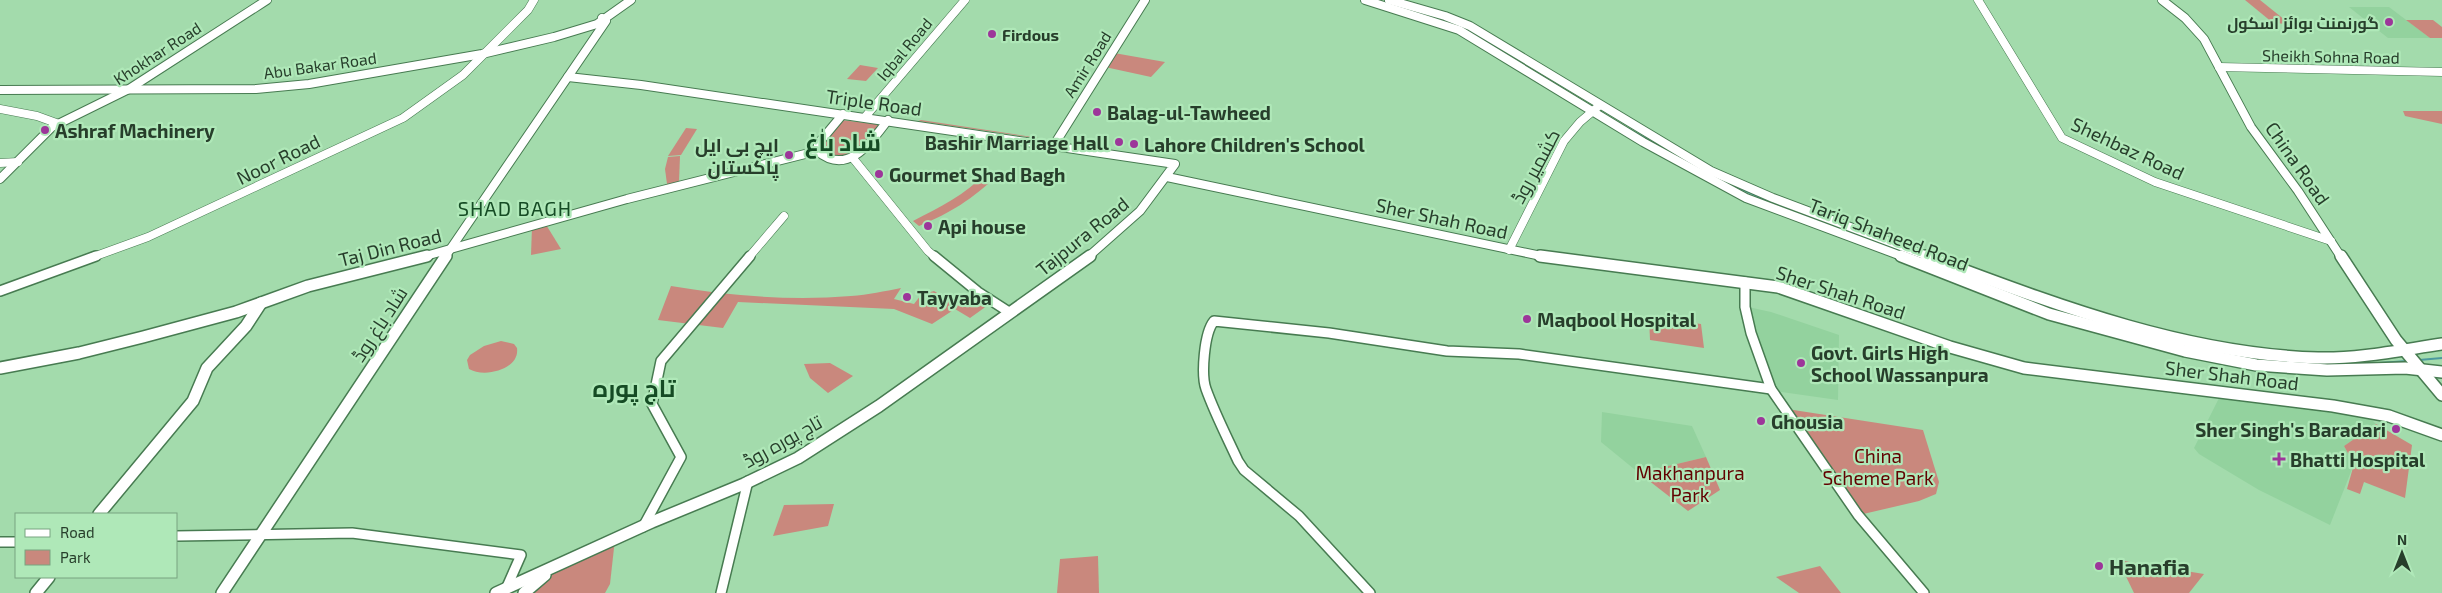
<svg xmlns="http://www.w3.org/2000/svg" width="2442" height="593" font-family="'Exo 2',Cairo,sans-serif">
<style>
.built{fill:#93d29e}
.green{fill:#c9887d}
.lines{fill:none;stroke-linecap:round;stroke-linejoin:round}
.stream{stroke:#4c999e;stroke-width:2}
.tertiary-far1-casing{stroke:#477b51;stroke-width:9}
.tertiary-casing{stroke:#477b51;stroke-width:12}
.secondary-far1-casing{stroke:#477b51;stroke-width:10}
.secondary-casing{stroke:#477b51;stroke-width:14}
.tertiary-far1{stroke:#fff;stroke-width:8}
.tertiary{stroke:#fff;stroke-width:9}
.secondary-far1{stroke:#fff;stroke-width:8}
.secondary{stroke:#fff;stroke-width:11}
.poi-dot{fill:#9d369a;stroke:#afe8b8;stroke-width:2}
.labels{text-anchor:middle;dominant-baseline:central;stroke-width:4.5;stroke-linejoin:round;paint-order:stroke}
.far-poi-label{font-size:16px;font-weight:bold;fill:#273e2b;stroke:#afe8b8;text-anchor:end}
.far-street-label{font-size:16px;fill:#273e2b;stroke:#afe8b8}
.street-label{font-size:19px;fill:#273e2b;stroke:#afe8b8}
.poi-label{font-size:19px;font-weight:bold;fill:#273e2b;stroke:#afe8b8;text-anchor:start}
.park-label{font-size:19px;fill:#610201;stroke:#afe8b8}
.neighbourhood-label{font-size:20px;letter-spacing:1px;fill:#154b24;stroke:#afe8b8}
.near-poi-label{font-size:22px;font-weight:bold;fill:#273e2b;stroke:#afe8b8;text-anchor:start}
.district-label{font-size:24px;font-weight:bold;fill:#154b24;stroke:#afe8b8}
</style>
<rect width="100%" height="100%" fill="#a3dbac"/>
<g class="built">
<polygon points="2349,7 2389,7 2430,38 2388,38"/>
<polygon points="1748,307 1771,312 1839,335 1838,400 1774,391 1753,334"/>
<polygon points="2222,392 2363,411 2376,424 2344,446 2354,464 2330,525 2259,490 2199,454 2194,448"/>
<polygon points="1602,412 1692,426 1706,457 1639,473 1601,442"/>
</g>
<g class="green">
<polygon points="2245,0 2260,0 2290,24 2273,23"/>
<polygon points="2406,20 2433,20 2442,27 2442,38 2430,38"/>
<polygon points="1114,53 1165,62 1151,77 1105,67"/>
<polygon points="860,65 878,68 866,81 847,79"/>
<polygon points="2403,111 2442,111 2442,124 2405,116"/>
<path d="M841,120L883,125C862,148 855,161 821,153L819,145Z"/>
<polygon points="921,120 1045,139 1048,140 918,121"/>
<polygon points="686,128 697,129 681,155 668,156"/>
<polygon points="680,156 679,182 667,184 665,169 668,157"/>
<path d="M986,173L998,175C971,200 952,212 919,226L913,221C940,207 965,195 986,173Z"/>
<polygon points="545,223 561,249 531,255 532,227"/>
<path d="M671,286C729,296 792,301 851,296C868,295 885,291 901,288L894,299L914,304L921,295L934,291L959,306L977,295L991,303L970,318L955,309L932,324L894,309L738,302L723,328L658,320Z"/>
<polygon points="1649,317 1701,324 1704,348 1650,340"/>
<path d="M501,341L514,344L517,348C520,370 484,378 469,369L467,360L470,355L484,346Z"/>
<polygon points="830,363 853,376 828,393 810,378 804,364"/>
<polygon points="1787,409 1923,430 1939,482 1936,494 1919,501 1859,515"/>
<polygon points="2376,424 2412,445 2405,498 2364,482 2360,494 2347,489 2354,464 2344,446"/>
<polygon points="1706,457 1720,490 1688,511 1639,473"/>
<polygon points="834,504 828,526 773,536 784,505"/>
<polygon points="615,539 610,584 605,593 528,593 567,562"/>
<polygon points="1098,556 1099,593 1057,593 1060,559"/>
<polygon points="2118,560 2204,574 2189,593 2134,593"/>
<polygon points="1820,566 1841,593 1799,593 1776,577"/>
</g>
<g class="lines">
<g class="stream">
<polyline points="1462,27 1507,55"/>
<polyline points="1629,129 1688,162"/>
<polyline points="1721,180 1771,202 1902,251"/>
<polyline points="2238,356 2255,359"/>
<polyline points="2419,360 2442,358"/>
<polyline points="2380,363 2407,361"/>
</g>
<defs>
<g id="tertiary-far1">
<polyline points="1978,0 2062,138 2155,182 2331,241"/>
<polyline points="2219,67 2442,72"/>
<polyline points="0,109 37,116 59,124"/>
<polyline points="865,117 965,0"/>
<polyline points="852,157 928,251 935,257"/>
<polyline points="0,163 18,162"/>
<polyline points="1509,250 1564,141 1580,122 1600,105"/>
<polyline points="93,257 148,237 403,118 463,75 528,10 534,0"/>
<polyline points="749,257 784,216"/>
</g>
<g id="tertiary">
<polyline points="934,256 978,292 1009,312"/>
<polyline points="1745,282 1745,307 1751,333 1771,389 1858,515 1924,593"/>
<polyline points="0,291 96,256"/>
<polyline points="643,527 681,457 652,404 661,361 750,256"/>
<polyline points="176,536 352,533 521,555 506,589"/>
<polyline points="0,542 16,542"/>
<polyline points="721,593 748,481"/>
<path d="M1370,593L1299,516L1244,470L1238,461C1227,437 1215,414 1206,389C1201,375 1204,333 1214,321L1329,333L1447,351L1519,354L1771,389"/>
</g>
<g id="secondary-far1">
<polyline points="1365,0 1459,30 1643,142 1746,198 1904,257"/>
<polyline points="1389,0 1445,16 1470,26 1711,171 1773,198 1930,257"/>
<polyline points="2162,0 2185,18 2204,39 2251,127 2298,191 2341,257"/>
<polyline points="568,77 641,85 1175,164 1140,211 1088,257"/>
<polyline points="0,90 256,89 309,84 482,54 554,37 597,24 631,0"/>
<path d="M843,114L818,144L817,151C848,177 871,142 888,120"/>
<polyline points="1054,145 1145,0"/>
<polyline points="1167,177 1546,257"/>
<polyline points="0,179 52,127 129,89 267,0"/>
<polyline points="422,257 627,199 817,151"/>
<polyline points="445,257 606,21 602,18"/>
</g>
<g id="secondary">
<polyline points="1540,256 1778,287 1950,347 2024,368 2333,406 2389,416 2442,435"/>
<polyline points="1901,256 2049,314 2185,351 2256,365 2327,370 2405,368 2442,372"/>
<path d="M1926,256C2052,303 2182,354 2318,358C2359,359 2401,350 2442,344"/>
<polyline points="2341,256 2396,340 2442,395"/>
<polyline points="0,368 79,353 143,337 236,312 308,286 427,256"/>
<polyline points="99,514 193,401 207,368 246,326 261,303"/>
<polyline points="36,593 49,577"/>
<polyline points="222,593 446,256"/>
<polyline points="496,593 652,522 744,484 798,458 879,406 1090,256"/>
<polyline points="524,593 545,575"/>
</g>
</defs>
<use href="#tertiary-far1" class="tertiary-far1-casing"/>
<use href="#tertiary" class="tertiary-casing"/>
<use href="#secondary-far1" class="secondary-far1-casing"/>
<use href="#secondary" class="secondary-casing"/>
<use href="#tertiary-far1" class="tertiary-far1"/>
<use href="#tertiary" class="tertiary"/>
<use href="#secondary-far1" class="secondary-far1"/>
<use href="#secondary" class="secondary"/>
</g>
<g class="poi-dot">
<circle cx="2389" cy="22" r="5"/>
<circle cx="992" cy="34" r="5"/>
<circle cx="1097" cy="112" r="5"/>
<circle cx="45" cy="130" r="5"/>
<circle cx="1119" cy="142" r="5"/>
<circle cx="1134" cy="144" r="5"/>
<circle cx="789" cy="155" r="5"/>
<circle cx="879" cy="174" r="5"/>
<circle cx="928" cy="226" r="5"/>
<circle cx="907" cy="297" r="5"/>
<circle cx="1527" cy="319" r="5"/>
<circle cx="1801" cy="363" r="5"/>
<circle cx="1761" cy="421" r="5"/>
<circle cx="2396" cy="429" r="5"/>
<path d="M2276.5 451.5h5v5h5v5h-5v5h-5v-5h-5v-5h5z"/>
<circle cx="2099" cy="566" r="5"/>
</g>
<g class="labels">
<g class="far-poi-label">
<text x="2379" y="22">گورنمنٹ بوائز اسکول</text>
<text x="1002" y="34" text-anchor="start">Firdous</text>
</g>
<g class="far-street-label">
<text transform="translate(904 49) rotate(-50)">Iqbal Road</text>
<text transform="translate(157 53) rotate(-33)">Khokhar Road</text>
<text transform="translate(2331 56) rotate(1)">Sheikh Sohna Road</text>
<text transform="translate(1087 64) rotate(-58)">Amir Road</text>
<text transform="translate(320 65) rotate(-8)">Abu Bakar Road</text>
</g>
<g class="street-label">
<text transform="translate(874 102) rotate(8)">Triple Road</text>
<text transform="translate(2128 148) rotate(25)">Shehbaz Road</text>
<text transform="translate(278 159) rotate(-26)">Noor Road</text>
<text transform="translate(2298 163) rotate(55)">China Road</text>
<text transform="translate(1535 166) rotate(-62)">کشمیر روڈ</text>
<text transform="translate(1442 218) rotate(12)">Sher Shah Road</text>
<text transform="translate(1889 234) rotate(21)">Tariq Shaheed Road</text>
<text transform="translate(1082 236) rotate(-39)">Tajpura Road</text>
<text transform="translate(390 247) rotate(-14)">Taj Din Road</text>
<text transform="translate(1841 292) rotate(18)">Sher Shah Road</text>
<text transform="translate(379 324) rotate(-57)">شاد باغ روڈ</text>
<text transform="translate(2232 375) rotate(7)">Sher Shah Road</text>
<text transform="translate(782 441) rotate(-29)">تاج پورہ روڈ</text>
</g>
<g class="poi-label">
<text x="1107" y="112">Balag-ul-Tawheed</text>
<text x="55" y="130">Ashraf Machinery</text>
<text x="1109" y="142" text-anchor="end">Bashir Marriage Hall</text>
<text x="779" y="144" text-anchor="end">ایچ بی ایل<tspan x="779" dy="22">پاکستان</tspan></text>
<text x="1144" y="144">Lahore Children's School</text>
<text x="889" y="174">Gourmet Shad Bagh</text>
<text x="938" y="226">Api house</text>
<text x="917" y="297">Tayyaba</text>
<text x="1537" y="319">Maqbool Hospital</text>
<text x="1811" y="352">Govt. Girls High<tspan x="1811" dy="22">School Wassanpura</tspan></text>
<text x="1771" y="421">Ghousia</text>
<text x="2386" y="429" text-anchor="end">Sher Singh's Baradari</text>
<text x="2290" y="459">Bhatti Hospital</text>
</g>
<g class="park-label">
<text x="1878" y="455">China<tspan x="1878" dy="22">Scheme Park</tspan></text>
<text x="1690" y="472">Makhanpura<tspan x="1690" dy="22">Park</tspan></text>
</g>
<g class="neighbourhood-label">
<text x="515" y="208">SHAD BAGH</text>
</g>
<g class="near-poi-label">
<text x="2109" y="566">Hanafia</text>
</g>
<g class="district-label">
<text x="843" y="141">شاد باٰغ</text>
<text x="634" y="387">تاج پورہ</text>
</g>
</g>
<rect x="15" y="513" width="162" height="65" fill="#afe8b8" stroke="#79a480"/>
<rect x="25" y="529" width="25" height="8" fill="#ffffff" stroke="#79a480"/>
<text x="60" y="538" font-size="15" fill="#273e2b">Road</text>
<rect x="25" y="550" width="25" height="15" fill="#c9887d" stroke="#79a480"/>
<text x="60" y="563" font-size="15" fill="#273e2b">Park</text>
<g transform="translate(2402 553)" stroke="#afe8b8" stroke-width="4" paint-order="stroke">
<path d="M0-4L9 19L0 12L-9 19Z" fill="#273e2b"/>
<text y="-8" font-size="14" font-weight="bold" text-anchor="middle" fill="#273e2b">N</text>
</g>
</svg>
